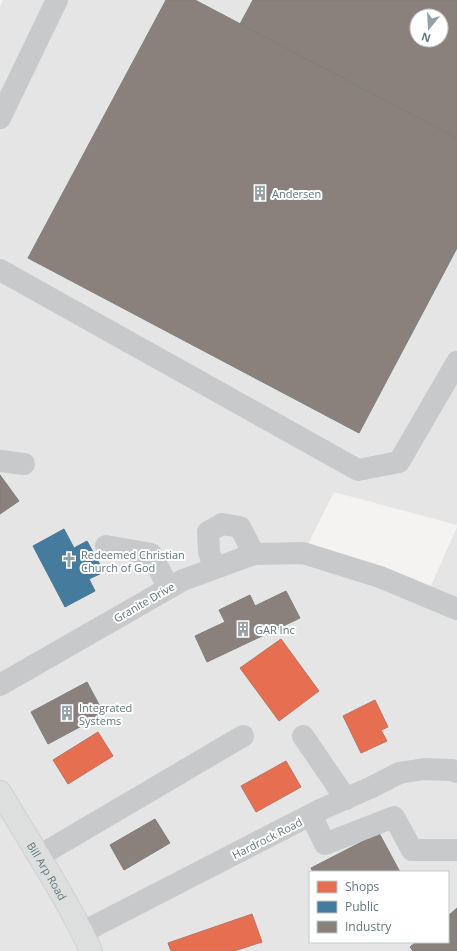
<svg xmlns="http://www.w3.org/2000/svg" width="457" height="951" font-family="'Open Sans',sans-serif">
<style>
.built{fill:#e4e5e4;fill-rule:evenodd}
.shops{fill:#e76f51;stroke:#be715e}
.public{fill:#457b9d;stroke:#4d7a93}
.industry{fill:#8a817c;stroke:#7d7e7c;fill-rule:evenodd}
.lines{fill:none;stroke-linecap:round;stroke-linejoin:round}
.major-casing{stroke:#d0d0d0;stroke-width:24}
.minor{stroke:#c8c9ca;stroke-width:22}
.major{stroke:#dddfde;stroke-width:22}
.labels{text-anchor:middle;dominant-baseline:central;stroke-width:4;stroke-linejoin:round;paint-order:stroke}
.poi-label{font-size:11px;fill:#5f777d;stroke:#fff;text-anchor:start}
.street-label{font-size:11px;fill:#5f777d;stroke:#fff}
</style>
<rect width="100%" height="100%" fill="#f4f3f2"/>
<path class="built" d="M3,0H457V525L334,492L304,552L426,597L457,527V951H0V6ZM417,16H441V40H417ZM310,872H448V942H310Z"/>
<g class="shops">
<polygon points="281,639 319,691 279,721 240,668"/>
<polygon points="375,700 388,727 381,730 387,741 361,753 343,716"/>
<polygon points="98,732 113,756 68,784 53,760"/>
<polygon points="286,761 301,787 256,812 241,786"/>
<polygon points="252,914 262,942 234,951 171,951 168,943"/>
</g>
<polygon class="public" points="64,529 74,548 87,541 104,572 89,579 95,591 65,607 33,546"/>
<g class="industry">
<polygon points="166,0 195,0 457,138 457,248 359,433 28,258"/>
<path d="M253,0H457V138L240,24ZM417,16H441V40H417Z"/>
<polygon points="0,475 19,501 0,514"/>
<polygon points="286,591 300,618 207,662 195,636 225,622 219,610 250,595 255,606"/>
<polygon points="87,682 104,714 48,744 31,712"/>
<polygon points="155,819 170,843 124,870 110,845"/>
<polygon points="379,833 400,872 313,872 311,868"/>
<polygon points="457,908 457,951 413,951 410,947 416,942 448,942 448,916"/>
</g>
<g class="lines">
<defs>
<g id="major">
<path id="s1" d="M0,792C17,820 34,848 51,876C65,900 80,925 91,951"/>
</g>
</defs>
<use href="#major" class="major-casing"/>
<g class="minor">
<polyline points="0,118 57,0"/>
<polyline points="0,270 358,470 399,462 457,362"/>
<polyline points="0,461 24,464"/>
<polyline points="106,546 151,554 169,588"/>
<polyline points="214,568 209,552 208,532 222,524 240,527 254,554"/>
<polyline points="0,685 183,580 254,554 303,553 380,577 457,609"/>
<polyline points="303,736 346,799"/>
<polyline points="311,815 325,844 394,817 412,850 457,850"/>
<polyline points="39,856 243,736"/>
<polyline points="83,932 322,809 372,787 399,773 424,769 452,770 457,772"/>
</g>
<use href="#major" class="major"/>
</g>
<defs>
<symbol id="building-bare" viewBox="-9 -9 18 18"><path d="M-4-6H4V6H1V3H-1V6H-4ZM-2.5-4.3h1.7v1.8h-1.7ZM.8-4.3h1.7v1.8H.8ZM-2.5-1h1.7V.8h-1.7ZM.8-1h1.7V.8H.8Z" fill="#93a2a6" stroke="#fff" stroke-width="2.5" paint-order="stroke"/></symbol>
<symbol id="church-bare" viewBox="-9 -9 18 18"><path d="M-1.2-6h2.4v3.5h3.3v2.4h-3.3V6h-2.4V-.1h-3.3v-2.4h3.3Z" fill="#93a2a6" stroke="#fff" stroke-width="2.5" paint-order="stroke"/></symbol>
</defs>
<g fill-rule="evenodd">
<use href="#building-bare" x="249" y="182" width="22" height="22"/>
<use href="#church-bare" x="58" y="549" width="22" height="22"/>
<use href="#building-bare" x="232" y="618" width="22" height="22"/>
<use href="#building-bare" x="56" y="702" width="22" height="22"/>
</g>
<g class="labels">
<g class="poi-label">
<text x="272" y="193">Andersen</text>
<text x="81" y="554">Redeemed Christian<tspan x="81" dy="13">Church of God</tspan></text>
<text x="255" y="629">GAR Inc</text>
<text x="79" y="707">Integrated<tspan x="79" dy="13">Systems</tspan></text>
</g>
<g class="street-label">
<text transform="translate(144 602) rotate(-30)">Granite Drive</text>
<text transform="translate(267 838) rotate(-27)">Hardrock Road</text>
<text stroke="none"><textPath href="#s1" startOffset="92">Bill Arp Road</textPath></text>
</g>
</g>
<rect x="309" y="871" width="140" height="72" fill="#ffffff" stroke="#bfc9cb"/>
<rect x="317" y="881" width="20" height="12" fill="#e76f51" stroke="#bfc9cb"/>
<text x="345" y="891" font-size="12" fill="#5f777d">Shops</text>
<rect x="317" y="901" width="20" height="12" fill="#457b9d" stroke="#bfc9cb"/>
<text x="345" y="911" font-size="12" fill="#5f777d">Public</text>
<rect x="317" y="921" width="20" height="12" fill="#8a817c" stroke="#bfc9cb"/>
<text x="345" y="931" font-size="12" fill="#5f777d">Industry</text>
<g transform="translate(429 28) rotate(198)"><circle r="19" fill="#ffffff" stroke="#bfc9cb"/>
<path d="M0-3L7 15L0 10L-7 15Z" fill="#93a2a6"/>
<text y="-6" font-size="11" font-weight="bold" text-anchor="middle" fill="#5f777d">N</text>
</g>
</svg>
